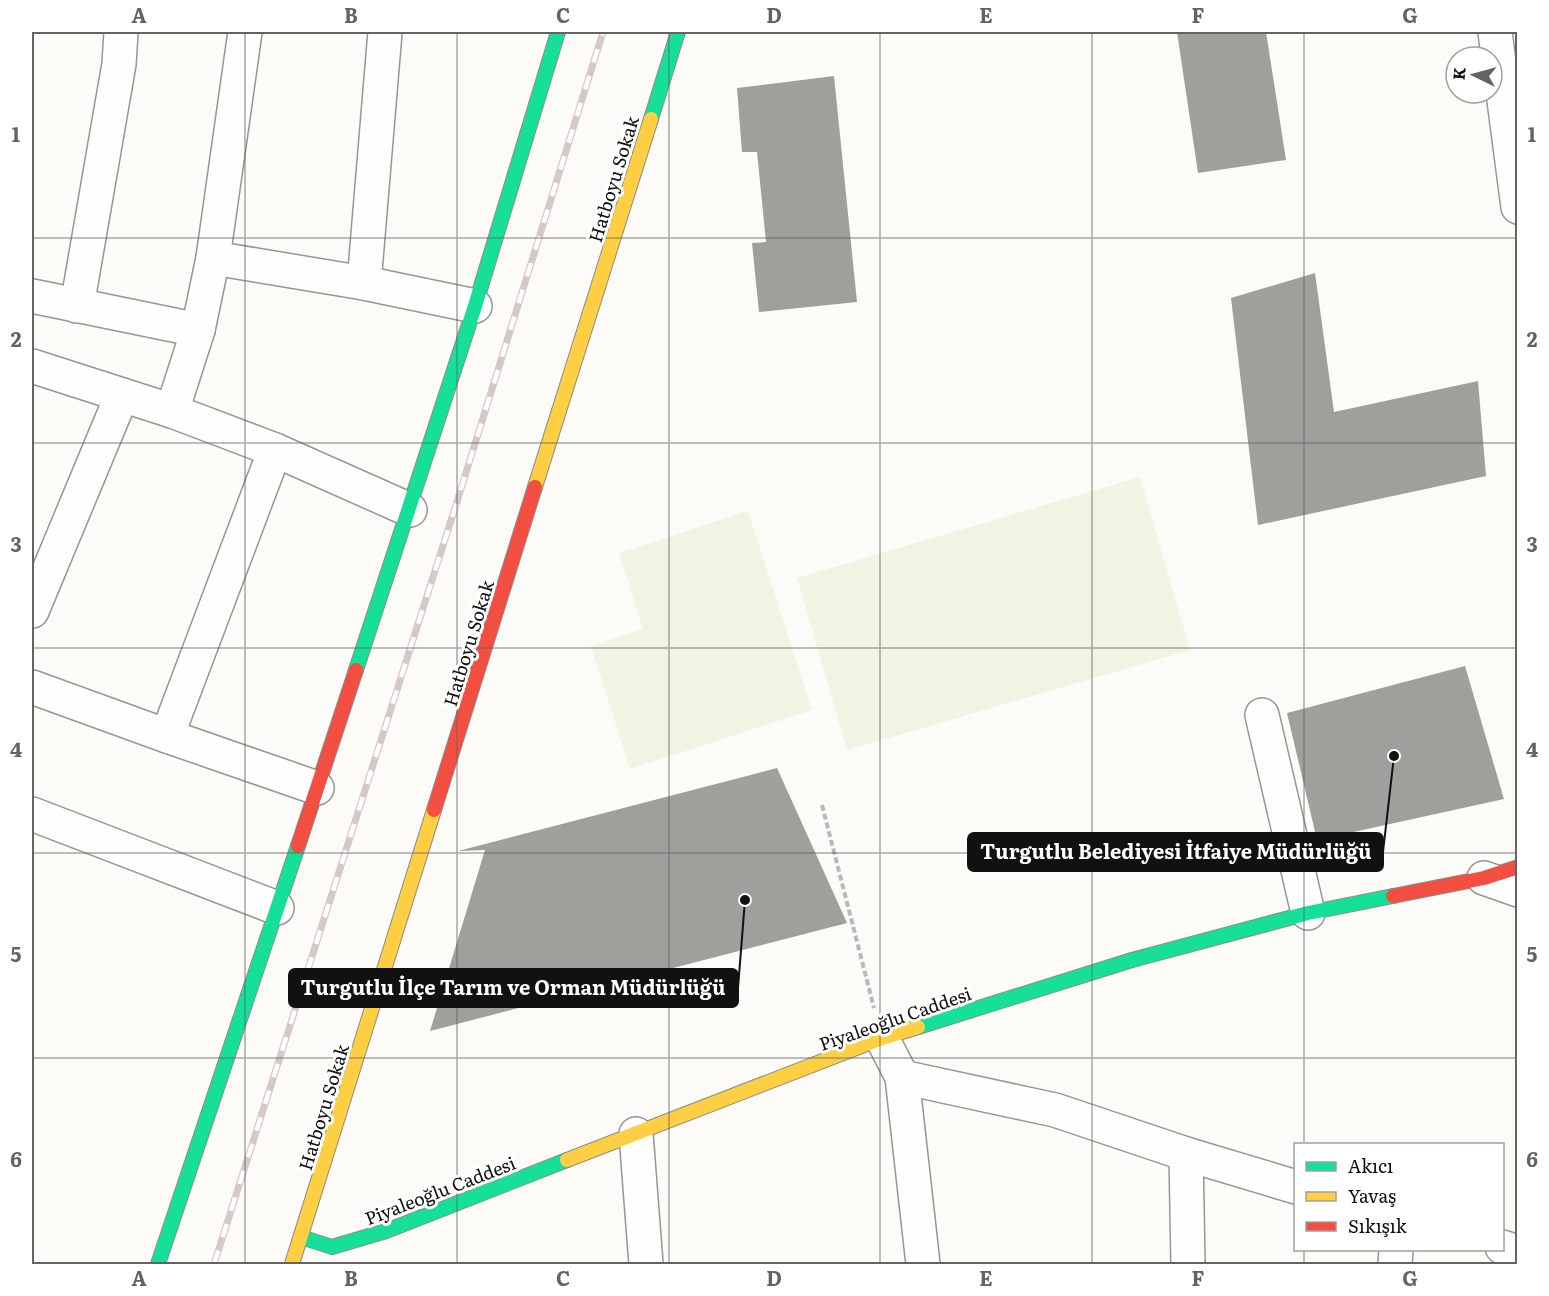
<svg xmlns="http://www.w3.org/2000/svg" width="1549" height="1296" font-family="Literata,serif">
<style>
.pitch{fill:#f0f4e2}
.building{fill:#a09f9c}
.lines{fill:none;stroke-linecap:round;stroke-linejoin:round}
.street-casing{stroke:#979695;stroke-width:36}
.fast-casing{stroke:#8d8d8b;stroke-width:16}
.slow-casing{stroke:#8d8d8b;stroke-width:16}
.jam-casing{stroke:#8d8d8b;stroke-width:16}
.path{stroke:#b9b9b8;stroke-width:4;stroke-dasharray:6 3;stroke-linecap:butt}
.street{stroke:#fffefe;stroke-width:33}
.fast{stroke:#16e098;stroke-width:14}
.slow{stroke:#ffcf43;stroke-width:14}
.jam{stroke:#f24e42;stroke-width:14}
.rail-casing{stroke:#d7c8c8;stroke-width:7}
.rail{stroke:#fff;stroke-width:4.5;stroke-dasharray:14;stroke-linecap:butt}
.grid{fill:none;stroke:#636362;stroke-width:1.5;stroke-opacity:0.55}
.labels{text-anchor:middle;dominant-baseline:central;stroke-width:6;stroke-linejoin:round;paint-order:stroke}
.street-label{font-size:18px;fill:#111;stroke:#fff}
.leader{fill:none;stroke:#111;stroke-width:2}
.callout-dot{fill:#111;stroke:#fff;stroke-width:2}
.callout{fill:#111;stroke:#111;stroke-width:2}
.callout-label{font-size:20px;text-anchor:middle;font-weight:bold;fill:#fff}
.neatline{fill:none;stroke:#636362;stroke-width:2}
.grid-label{font-size:20px;text-anchor:middle;font-weight:bold;fill:#636362}
</style>
<rect width="100%" height="100%" fill="#fcfbf7"/>
<g class="pitch">
<polygon points="1140,477 1190,650 847,750 797,578"/>
<polygon points="748,511 812,710 630,769 591,646 643,629 619,553"/>
</g>
<g class="building">
<polygon points="1177,32 1266,32 1286,160 1198,173"/>
<polygon points="834,76 857,302 759,312 752,243 766,242 757,152 742,152 737,88"/>
<polygon points="1315,273 1334,412 1478,381 1486,476 1258,525 1231,298"/>
<polygon points="1465,666 1504,799 1317,840 1287,713"/>
<polygon points="777,768 847,923 430,1031 485,850 458,851"/>
</g>
<g class="lines">
<defs>
<g id="street">
<polyline points="1495,32 1518,207"/>
<polyline points="213,258 364,283 475,306"/>
<polyline points="364,283 385,32"/>
<polyline points="32,296 198,330"/>
<polyline points="77,306 119,64 121,32"/>
<polyline points="32,366 172,411 275,450 410,510"/>
<polyline points="172,411 198,330 213,258 245,32"/>
<polyline points="32,611 122,395"/>
<polyline points="32,687 167,736 317,788"/>
<polyline points="1262,715 1308,913"/>
<polyline points="167,736 275,450"/>
<polyline points="32,814 277,908"/>
<polyline points="1484,878 1518,890"/>
<polyline points="882,1038 902,1077 923,1264"/>
<polyline points="902,1077 1055,1110 1186,1154"/>
<polyline points="636,1134 646,1264"/>
<polyline points="1502,1247 1518,1252"/>
<polyline points="1188,1264 1186,1154 1296,1187"/>
<polyline points="1395,1264 1396,1250"/>
</g>
<g id="fast">
<polyline points="651,119 678,32"/>
<polyline points="356,670 475,306 558,32"/>
<polyline points="918,1027 1132,960 1308,913 1393,896"/>
<polyline points="301,1237 332,1247 386,1231 567,1160"/>
<polyline points="158,1264 298,846"/>
</g>
<g id="slow">
<polyline points="535,487 651,119"/>
<polyline points="567,1160 882,1038 918,1027"/>
<polyline points="292,1264 434,810"/>
</g>
<g id="jam">
<polyline points="434,810 535,487"/>
<polyline points="298,846 356,670"/>
<polyline points="1393,896 1484,878 1518,867"/>
</g>
</defs>
<use href="#street" class="street-casing"/>
<use href="#fast" class="fast-casing"/>
<use href="#slow" class="slow-casing"/>
<use href="#jam" class="jam-casing"/>
<polyline class="path" points="822,805 874,1008"/>
<use href="#street" class="street"/>
<use href="#fast" class="fast"/>
<use href="#slow" class="slow"/>
<use href="#jam" class="jam"/>
<defs>
<polyline id="rail" points="214,1264 455,508 603,32"/>
</defs>
<use href="#rail" class="rail-casing"/>
<use href="#rail" class="rail"/>
</g>
<path class="grid" d="M245,32V1264M457,32V1264M669,32V1264M880,32V1264M1092,32V1264M1304,32V1144M32,238H1518M32,443H1518M32,648H1518M32,853H1518M32,1058H1518M1304,1250V1264"/>
<g class="labels">
<g class="street-label">
<text transform="translate(613 179) rotate(-73)">Hatboyu Sokak</text>
<text transform="translate(468 643) rotate(-73)">Hatboyu Sokak</text>
<text transform="translate(895 1018) rotate(-19)">Piyaleoğlu Caddesi</text>
<text transform="translate(323 1107) rotate(-73)">Hatboyu Sokak</text>
<text transform="translate(440 1190) rotate(-21)">Piyaleoğlu Caddesi</text>
</g>
</g>
<path class="leader" d="M1394 756L1383 852M745 900L738 988"/>
<g class="callout-dot">
<circle cx="1394" cy="756" r="6"/>
<circle cx="745" cy="900" r="6"/>
</g>
<g class="callout">
<rect x="968" y="833" width="415" height="38" rx="6"/>
<rect x="289" y="969" width="449" height="38" rx="6"/>
</g>
<g class="callout-label">
<text x="1176" y="859">Turgutlu Belediyesi İtfaiye Müdürlüğü</text>
<text x="513" y="995">Turgutlu İlçe Tarım ve Orman Müdürlüğü</text>
</g>
<rect width="1549" height="1296" fill="none" stroke="#ffffff" stroke-width="66"/>
<rect x="1294" y="1143" width="210" height="108" fill="#ffffff" stroke="#a0a0a0" stroke-width="1.5"/>
<rect x="1306" y="1162" width="30" height="9" fill="#16e098" stroke="#a0a0a0" stroke-width="1.5"/>
<text x="1348" y="1173" font-size="18" fill="#111111">Akıcı</text>
<rect x="1306" y="1192" width="30" height="9" fill="#ffcf43" stroke="#a0a0a0" stroke-width="1.5"/>
<text x="1348" y="1203" font-size="18" fill="#111111">Yavaş</text>
<rect x="1306" y="1222" width="30" height="9" fill="#f24e42" stroke="#a0a0a0" stroke-width="1.5"/>
<text x="1348" y="1233" font-size="18" fill="#111111">Sıkışık</text>
<g transform="translate(1474 75) rotate(275)"><circle r="28" fill="#ffffff" stroke="#a0a0a0" stroke-width="1.5"/>
<path d="M0-4.5L10 22L0 15L-10 22Z" fill="#636362"/>
<text y="-9" font-size="16" font-weight="bold" text-anchor="middle" fill="#111111">K</text>
</g>
<rect x="33" y="33" width="1483" height="1230" class="neatline"/>
<g class="grid-label">
<text x="139" y="23">A</text>
<text x="351" y="23">B</text>
<text x="563" y="23">C</text>
<text x="774" y="23">D</text>
<text x="986" y="23">E</text>
<text x="1198" y="23">F</text>
<text x="1410" y="23">G</text>
<text x="16" y="142">1</text>
<text x="1532" y="142">1</text>
<text x="16" y="347">2</text>
<text x="1532" y="347">2</text>
<text x="16" y="552">3</text>
<text x="1532" y="552">3</text>
<text x="16" y="757">4</text>
<text x="1532" y="757">4</text>
<text x="16" y="962">5</text>
<text x="1532" y="962">5</text>
<text x="16" y="1167">6</text>
<text x="1532" y="1167">6</text>
<text x="139" y="1286">A</text>
<text x="351" y="1286">B</text>
<text x="563" y="1286">C</text>
<text x="774" y="1286">D</text>
<text x="986" y="1286">E</text>
<text x="1198" y="1286">F</text>
<text x="1410" y="1286">G</text>
</g>
</svg>
